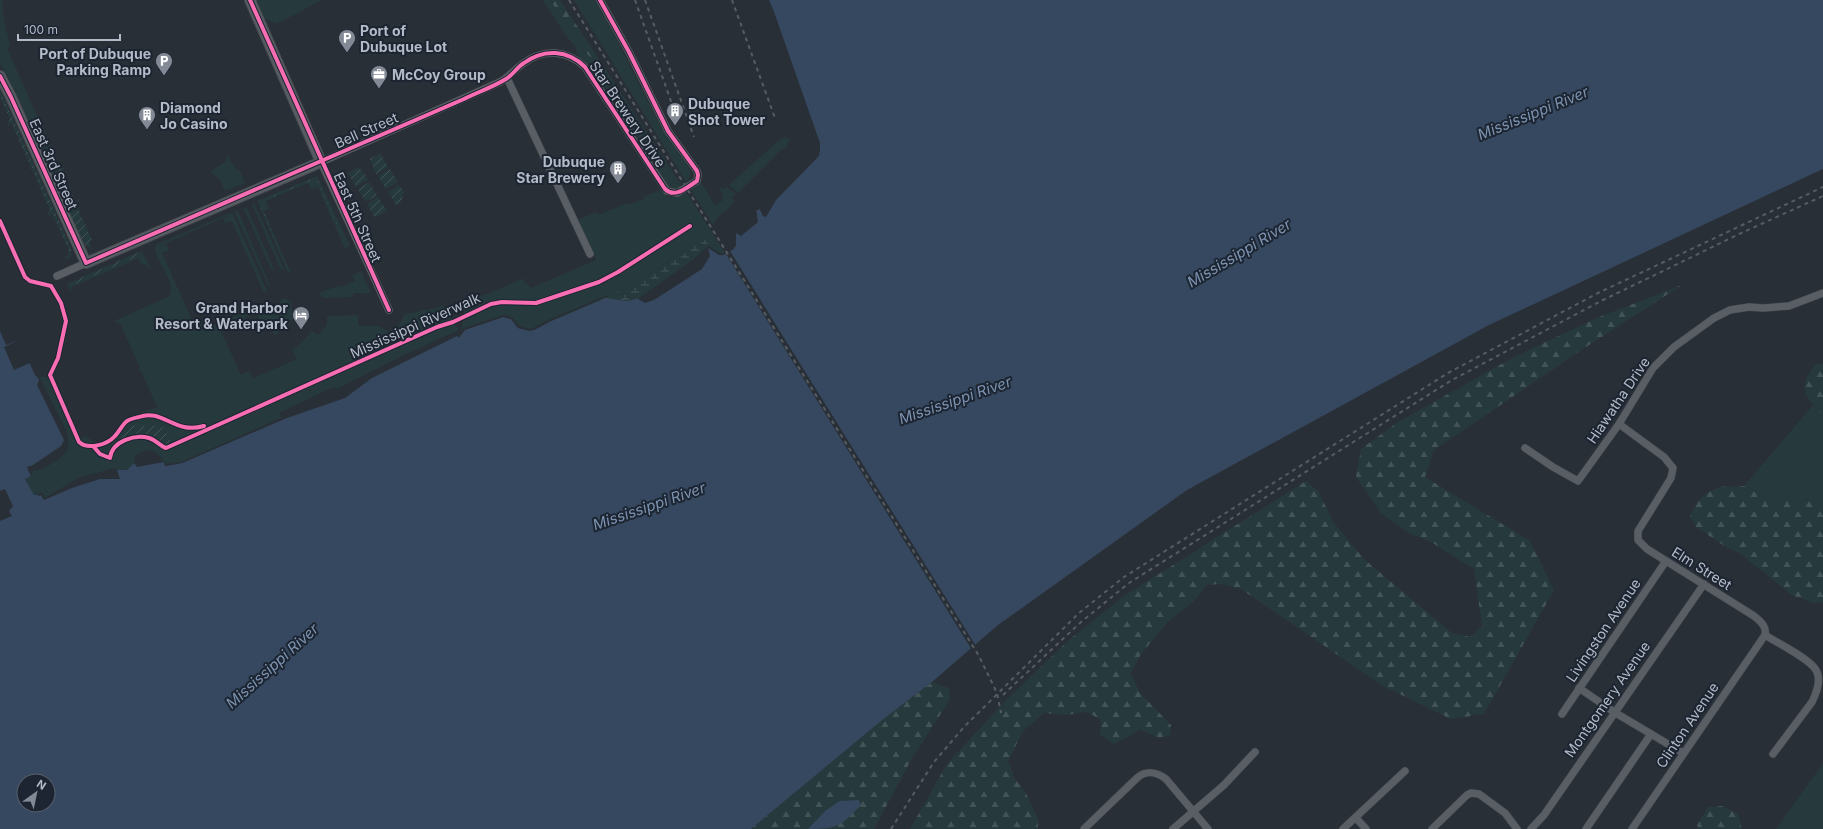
<svg xmlns="http://www.w3.org/2000/svg" width="1823" height="829" font-family="Inter,sans-serif">
<style>
.green{fill:#26393c}
.forest{fill:url(#forest-firs)}
.wetland{fill:url(#wetland-marsh)}
.garden{fill:url(#garden-furrows)}
.water{fill:#36485f;fill-rule:evenodd}
.pier{fill:#292f36}
.lines{fill:none;stroke-linecap:round;stroke-linejoin:round}
.street-casing{stroke:#474b51;stroke-width:8}
.secondary-casing{stroke:#474b51;stroke-width:12}
.street{stroke:#595d64;stroke-width:7}
.secondary{stroke:#575c63;stroke-width:10}
.rail{stroke:#575c62;stroke-width:2;stroke-dasharray:4 4;stroke-linecap:butt}
.cycleway-casing{stroke:#1c2531;stroke-width:6}
.cycleway{stroke:#f96db3;stroke-width:4}
.labels{text-anchor:middle;dominant-baseline:central;stroke-width:4;stroke-linejoin:round;paint-order:stroke}
.poi-label{font-size:14px;font-weight:bold;fill:#b3bbc8;stroke:#1c2531;text-anchor:start}
.street-label{font-size:14px;fill:#b3bbc8;stroke:#1c2531}
.water-label{font-size:15px;font-style:italic;fill:#7b92b0;stroke:#1c2531}
</style>
<defs>
<pattern id="forest-firs" width="22" height="20" patternUnits="userSpaceOnUse"><rect width="22" height="20" fill="#26393c"/><path d="M5 1l3.5 6h-7zM16 11l3.5 6h-7z" fill="#435457"/></pattern>
<pattern id="wetland-marsh" width="20" height="14" patternUnits="userSpaceOnUse"><rect width="20" height="14" fill="#26393c"/><path d="M1 5h8M5 5V1M11 12h8M15 12V8" fill="none" stroke="#435457"/></pattern>
<pattern id="garden-furrows" width="10" height="10" patternUnits="userSpaceOnUse"><rect width="10" height="10" fill="#26393c"/><path d="M-1 1l2-2M0 10L10 0M9 11l2-2" fill="none" stroke="#435457"/></pattern>
</defs>
<rect width="100%" height="100%" fill="#292f36"/>
<g class="green">
<polygon points="0,0 2,0 4,20 10,45 7,48 54,154 51,156 64,186 58,188 15,91 0,64"/>
<polygon points="257,0 322,0 277,24 265,19"/>
<polygon points="543,0 550,0 584,51 595,61 599,59 682,186 675,190 668,186 589,64 578,56 575,46 566,36"/>
<path d="M574,0H595L601,9L662,129L689,168C692,175 691,178 686,182Z"/>
<polygon points="785,137 791,139 787,144 788,147 781,150 738,193 729,185 780,139"/>
<polygon points="228,155 234,167 240,171 245,183 225,191 220,180 210,172 225,162"/>
<polygon points="317,176 350,246 345,249 318,187 312,190 308,183 266,201 269,209 264,211 291,273 287,271 257,201"/>
<polygon points="701,182 715,205 723,200 721,197 723,195 718,186 723,189 727,187 736,194 732,198 735,202 719,216 713,225 690,189"/>
<path d="M661,190C668,201 677,198 686,192L726,254L723,255L695,241L686,250L629,287L606,298L539,327L284,419L182,463L165,466C160,450 148,446 135,456L134,463L127,470H117L44,500L34,496L25,479L31,476L28,469L64,431L38,377H54L81,438L86,436L95,443C116,442 114,427 127,420C136,414 147,411 157,407L141,371L137,370L140,368L121,325L114,321L170,296C169,292 172,291 171,287C169,273 155,260 155,245L232,212L267,291L264,293L232,221L225,223L223,219L230,215L159,246L166,244L169,250L162,253L193,322L199,320L206,324L207,328L217,324L219,327L233,322L232,317L257,308L259,313L274,307L284,298L291,302L292,312L296,316L285,327L283,325L277,331L280,333L274,336L272,329L265,331L256,312L245,317L246,320L221,331L241,375L249,371L253,378L297,359L292,349L294,346L296,348L312,331L318,335L327,324V316L358,315V326H378L389,331L398,327L404,315L407,314L444,306L460,332L465,315L458,303L487,294L524,278V281L528,284L531,288L596,260L580,225L579,219L597,212L598,215L627,203V205L644,199L643,197Z"/>
<polygon points="254,202 285,271 280,268 252,204"/>
<polygon points="245,207 247,208 274,269 272,271 244,209"/>
<polygon points="235,210 239,213 269,283 269,288 234,211"/>
<polygon points="141,251 144,255 151,270 146,265 140,263 139,258 72,287 71,292 67,284 69,283 71,286 138,256 137,253"/>
<polygon points="361,271 371,293 353,293 353,297 324,298 319,295 319,293 340,285 341,287 355,281 352,275"/>
<polygon points="1813,405 1823,415 1823,502 1775,498 1744,486"/>
<polygon points="1823,763 1823,829 1776,829"/>
</g>
<g class="forest">
<polygon points="550,0 560,0 599,59 595,61 584,51"/>
<polygon points="1682,285 1586,347 1434,450 1425,477 1530,541 1554,590 1484,714 1451,719 1383,686 1241,589 1220,584 1207,585 1194,601 1168,622 1141,654 1131,673 1140,693 1171,725 1170,735 1159,738 1140,729 1128,737 1113,744 1100,734 1101,720 1087,712 1066,715 1044,713 1023,731 1008,761 1015,779 1026,793 1038,819 1038,829 910,829 947,764 1006,700 1069,640 1124,596 1306,481 1319,492 1333,522 1365,560 1452,633 1470,637 1482,626 1474,569 1431,542 1409,533 1382,514 1356,477 1361,449 1395,424 1512,358 1599,317"/>
<path d="M1823,364V415C1804,397 1797,387 1815,365Z"/>
<path d="M1725,486L1735,487L1744,486L1775,498L1823,502V602L1814,603L1792,595L1742,555L1723,545L1696,527L1690,516C1698,498 1705,491 1725,486Z"/>
<polygon points="932,682 949,688 950,699 910,762 874,829 751,829 881,721"/>
<polygon points="1722,806 1738,814 1742,829 1698,829 1697,825 1708,807"/>
</g>
<polygon class="wetland" points="702,240 705,240 709,245 701,255 627,307 539,327 629,287 686,250 695,241"/>
<g class="garden">
<polygon points="0,90 71,248 71,256 66,260 65,258 69,253 68,248 52,213 49,216 47,215 50,210 11,122 9,125 7,125 10,119 0,97"/>
<polygon points="380,153 388,167 376,174 370,159"/>
<polygon points="54,154 61,169 67,166 62,171 75,201 81,198 76,204 92,240 89,241 92,249 82,243 58,188 64,185 51,156"/>
<polygon points="358,167 362,171 368,180 356,187 348,173"/>
<polygon points="390,169 398,182 386,189 378,176"/>
<polygon points="317,177 344,241 316,179 260,202 287,268 258,202"/>
<polygon points="369,182 377,195 366,202 358,189"/>
<polygon points="399,185 404,192 401,202 396,205 388,192"/>
<polygon points="378,197 387,211 375,218 367,204"/>
<polygon points="137,253 138,256 71,286 69,283"/>
<path d="M128,425L162,426L172,442L165,445C147,431 124,432 110,452L103,449L106,446L111,448Z"/>
</g>
<g class="water">
<path d="M769,0H1823V169L1489,325L1187,490L998,625L932,682L881,721L751,829H0V521L12,516L9,511L13,506L5,489L0,491V331L6,345L19,340L35,375L40,380L67,443L28,470L31,476L25,479L34,495H41L44,500L78,479L117,470H127L134,463L137,467L164,462L165,466L182,463L284,419L464,330L503,317L511,319L518,328L534,330L551,321L606,298L627,301L640,298L674,277L708,248C723,253 714,261 734,249L735,232L757,215L756,210L760,209L761,212L814,156L817,144L767,12L773,9ZM24,781H48V805H24Z"/>
<path d="M859,800L861,805C841,826 838,829 808,829L826,810L840,801Z"/>
</g>
<g class="pier">
<polygon points="773,9 820,143 820,149 819,156 776,200 766,217 763,216 760,209 756,210 758,222 741,236 736,233 736,246 730,251 976,646 972,650 726,254 719,255 708,248 710,256 702,269 654,300 645,303 638,299 690,262 709,246 719,253 723,253 733,247 734,239 732,228 746,215 755,213 755,208 760,207 762,209 814,150 813,140 765,12"/>
<polygon points="605,296 609,296 551,321 534,330 529,331 518,328 511,319 503,317 465,330 459,338 457,336 372,378 345,398 284,419 182,463 165,466 163,460 166,464 181,462 281,418 279,414 281,412 334,387 337,389 404,355 464,328 503,315 512,317 520,326 529,329 533,328 550,319"/>
<polygon points="19,340 30,363 14,370 4,347"/>
<polygon points="38,377 40,378 66,430 69,444 67,451 59,459 42,469 31,471 33,475 31,476 27,467 33,465 61,446 64,440 37,385 39,380"/>
<polygon points="115,468 117,470 120,479 100,479 72,488 44,500 41,495 38,496 37,494 42,493 45,498 78,478"/>
</g>
<g class="lines">
<defs>
<g id="street">
<polyline points="507,78 590,254"/>
<polyline points="57,276 86,263"/>
<path d="M389,310L321,162L500,82C509,77 515,69 524,63C544,48 567,50 585,67L667,191L677,193L697,181L698,175L697,171L668,131L629,52L600,0"/>
<path d="M1619,424L1664,457L1673,468L1671,478L1638,531V540L1647,549L1754,616C1760,621 1767,626 1765,635L1632,829"/>
<polyline points="1525,448 1553,467 1578,481 1619,424 1653,368 1674,347 1714,318 1730,310 1749,307 1763,308 1789,306 1823,293"/>
<path d="M1765,635C1777,643 1813,660 1817,672C1821,682 1816,694 1812,702L1773,754"/>
<polyline points="1579,688 1614,712 1683,753"/>
<polyline points="1562,714 1666,561"/>
<polyline points="1356,818 1366,829"/>
<path d="M1084,829L1137,778C1146,770 1157,772 1166,779L1208,829"/>
<polyline points="1173,829 1224,785 1255,752"/>
<polyline points="1343,829 1405,771"/>
<polyline points="1432,829 1467,795 1471,793 1479,794 1505,813 1517,829"/>
<polyline points="1531,829 1544,815 1704,584"/>
<polyline points="1586,829 1651,734"/>
</g>
<polyline id="secondary" points="0,76 11,97 86,263 321,162 250,0"/>
</defs>
<use href="#street" class="street-casing"/>
<use href="#secondary" class="secondary-casing"/>
<use href="#street" class="street"/>
<use href="#secondary" class="secondary"/>
<g class="rail">
<polyline points="569,0 979,656 997,693 1001,713"/>
<polyline points="635,0 672,104"/>
<polyline points="645,0 694,137"/>
<polyline points="732,0 775,118"/>
<polyline points="1003,695 1081,622 1129,583 1452,380 1601,301 1737,235 1823,196"/>
<polyline points="891,829 934,762 964,727 1079,613 1124,577 1448,373 1598,293 1823,187"/>
</g>
<defs>
<g id="cycleway">
<polyline points="250,0 389,310"/>
<path d="M0,76L11,97L86,263L464,99C478,92 493,87 506,79C513,75 517,67 524,63C544,48 568,50 585,67L665,189C675,199 687,187 697,181L698,175L697,171L668,131L629,52L600,0"/>
<path d="M0,221L25,277L30,281L51,286L61,303L66,321L58,358L50,375L79,442C88,450 107,445 115,436C119,432 122,425 127,421C130,419 135,418 139,417C163,408 174,435 204,426"/>
<path d="M93,446L100,454L110,458C112,441 135,434 149,438C156,440 160,446 166,448L437,327L453,322L491,304L502,302L536,303L599,282L618,272L690,226"/>
</g>
</defs>
<use href="#cycleway" class="cycleway-casing"/>
<use href="#cycleway" class="cycleway"/>
</g>
<defs>
<symbol id="parking-pin" viewBox="-11 -11 22 30"><path d="M0 17L-7.5 6A9.5 9.5 0 1 1 7.5 6Z" fill="#838a95" stroke="#1c2531"/><path d="M-3.5-5.5H1a3.5 3.5 0 0 1 0 7H-1V5.5H-3.5ZM-1-3.4V-.6H.8a1.4 1.4 0 0 0 0-2.8Z" fill="#fff"/></symbol>
<symbol id="office-pin" viewBox="-11 -11 22 30"><path d="M0 17L-7.5 6A9.5 9.5 0 1 1 7.5 6Z" fill="#838a95" stroke="#1c2531"/><path d="M-6-3h4V-5.5h4V-3h4V5H-6ZM-1-4.5V-3h2v-1.5ZM-6 0V1H6V0Z" fill="#fff"/></symbol>
<symbol id="building-pin" viewBox="-11 -11 22 30"><path d="M0 17L-7.5 6A9.5 9.5 0 1 1 7.5 6Z" fill="#838a95" stroke="#1c2531"/><path d="M-4-6H4V6H1V3H-1V6H-4ZM-2.5-4.3h1.7v1.8h-1.7ZM.8-4.3h1.7v1.8H.8ZM-2.5-1h1.7V.8h-1.7ZM.8-1h1.7V.8H.8Z" fill="#fff"/></symbol>
<symbol id="hotel-pin" viewBox="-11 -11 22 30"><path d="M0 17L-7.5 6A9.5 9.5 0 1 1 7.5 6Z" fill="#838a95" stroke="#1c2531"/><path d="M-6-4.5h1.5V1H6V5H4.5V3h-9V5H-6ZM-4 0a1.8 1.8 0 1 1 3.6 0ZM.5 0V-2.5h3Q6-2.5 6 0Z" fill="#fff"/></symbol>
</defs>
<g fill-rule="evenodd">
<use href="#parking-pin" x="337" y="28" width="20" height="27"/>
<use href="#parking-pin" x="154" y="51" width="20" height="27"/>
<use href="#office-pin" x="369" y="64" width="20" height="27"/>
<use href="#building-pin" x="665" y="101" width="20" height="27"/>
<use href="#building-pin" x="137" y="105" width="20" height="27"/>
<use href="#building-pin" x="608" y="159" width="20" height="27"/>
<use href="#hotel-pin" x="291" y="305" width="20" height="27"/>
</g>
<g class="labels">
<g class="poi-label">
<text x="360" y="30">Port of<tspan x="360" dy="16">Dubuque Lot</tspan></text>
<text x="151" y="53" text-anchor="end">Port of Dubuque<tspan x="151" dy="16">Parking Ramp</tspan></text>
<text x="392" y="74">McCoy Group</text>
<text x="688" y="103">Dubuque<tspan x="688" dy="16">Shot Tower</tspan></text>
<text x="160" y="107">Diamond<tspan x="160" dy="16">Jo Casino</tspan></text>
<text x="605" y="161" text-anchor="end">Dubuque<tspan x="605" dy="16">Star Brewery</tspan></text>
<text x="288" y="307" text-anchor="end">Grand Harbor<tspan x="288" dy="16">Resort &amp; Waterpark</tspan></text>
</g>
<g class="street-label">
<text transform="translate(628 114) rotate(56)">Star Brewery Drive</text>
<text transform="translate(366 130) rotate(-24)">Bell Street</text>
<text transform="translate(54 164) rotate(66)">East 3rd Street</text>
<text transform="translate(358 217) rotate(66)">East 5th Street</text>
<text transform="translate(415 325) rotate(-24)">Mississippi Riverwalk</text>
<text transform="translate(1618 400) rotate(-56)">Hiawatha Drive</text>
<text transform="translate(1702 568) rotate(32)">Elm Street</text>
<text transform="translate(1603 630) rotate(-56)">Livingston Avenue</text>
<text transform="translate(1607 699) rotate(-55)">Montgomery Avenue</text>
<text transform="translate(1687 725) rotate(-56)">Clinton Avenue</text>
</g>
<g class="water-label">
<text transform="translate(1533 113) rotate(-22)">Mississippi River</text>
<text transform="translate(1239 253) rotate(-31)">Mississippi River</text>
<text transform="translate(955 400) rotate(-19)">Mississippi River</text>
<text transform="translate(649 506) rotate(-19)">Mississippi River</text>
<text transform="translate(272 666) rotate(-42)">Mississippi River</text>
</g>
</g>
<g transform="translate(36 793) rotate(33)"><circle r="19" fill="#1c2531" stroke="#58616d"/>
<path d="M0-3L7 15L0 10L-7 15Z" fill="#838a95"/>
<text y="-6" font-size="11" font-weight="bold" text-anchor="middle" fill="#b3bbc8">N</text>
</g>
<path d="M18 34v6h102v-6" fill="none" stroke="#b3bbc8" stroke-width="2"/>
<text x="24" y="34" font-size="12" fill="#b3bbc8" stroke="#1c2531" stroke-width="3" paint-order="stroke">100 m</text>
</svg>
